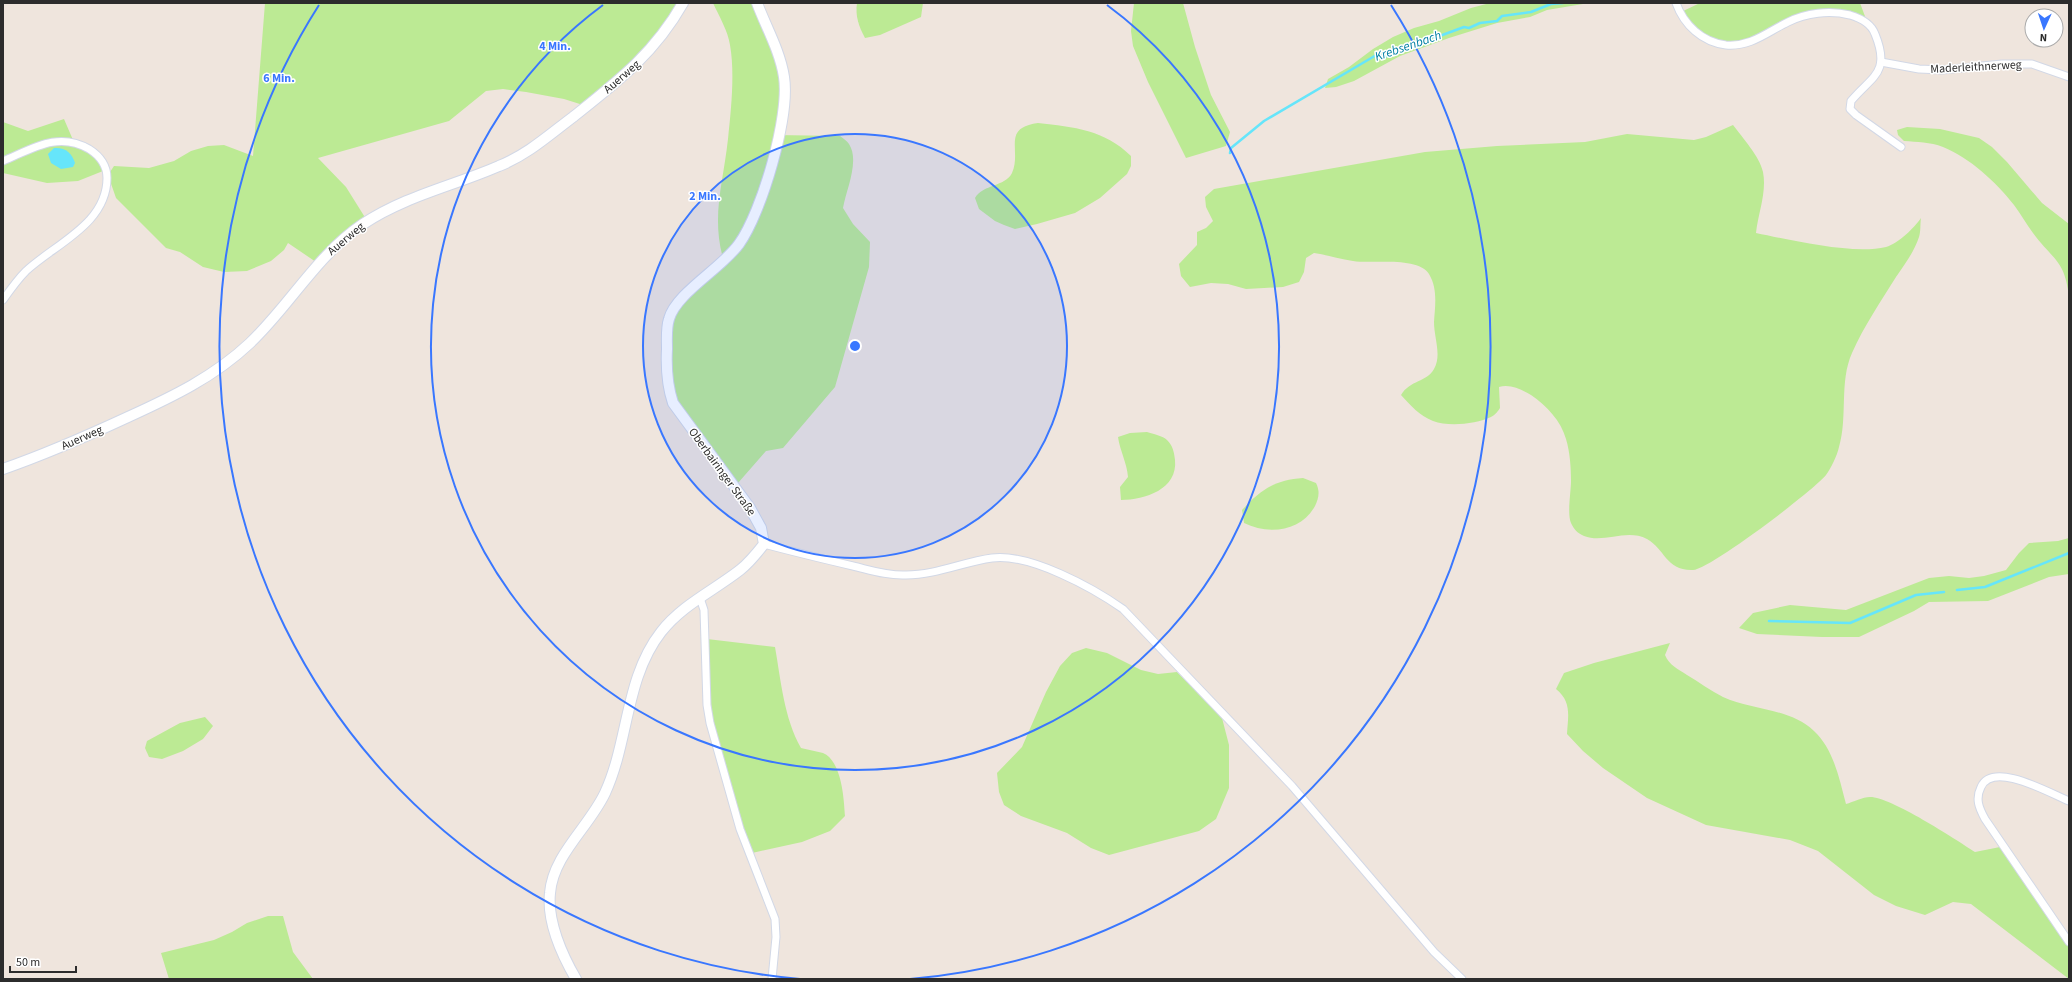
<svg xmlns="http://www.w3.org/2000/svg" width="2072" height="982" font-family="'Source Sans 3',sans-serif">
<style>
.green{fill:#bcea94}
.water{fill:#66e5fa}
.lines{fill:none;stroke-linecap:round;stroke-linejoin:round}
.stream{stroke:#66e5fa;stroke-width:2.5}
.street-casing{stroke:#d2d8e6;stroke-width:9}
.secondary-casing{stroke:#d2d8e6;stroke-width:12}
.street{stroke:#fff;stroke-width:7}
.secondary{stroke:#fff;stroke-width:10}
.ring{fill:none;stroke:#3977ff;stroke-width:2}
.labels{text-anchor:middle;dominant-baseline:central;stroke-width:3;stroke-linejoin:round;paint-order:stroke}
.street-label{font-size:12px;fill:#2c2c2c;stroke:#fff}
.water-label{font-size:13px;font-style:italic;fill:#017fa3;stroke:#fff}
.centre{fill:#3977ff;stroke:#fff;stroke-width:2}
.ring-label{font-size:12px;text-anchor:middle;font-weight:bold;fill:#3977ff;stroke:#fff;stroke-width:3;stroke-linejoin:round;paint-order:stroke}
</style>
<rect width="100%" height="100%" fill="#efe5dd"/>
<g class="green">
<polygon points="265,3 681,3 656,40 583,105 564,99 526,92 503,89 486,91 449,121 318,158 346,187 366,219 316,262 288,243 284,250 271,261 247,271 224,272 203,267 180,252 166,248 116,198 108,175 114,166 149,168 174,161 191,151 208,146 224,145 253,156"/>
<path d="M713,3H753L768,37L782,83L776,135L840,136C843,138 847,141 849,144C860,161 846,190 843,208L853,224L870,242L869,267L835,387L783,448L766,451L738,483L675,399L670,383L671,324L677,311L693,293L725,265C710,219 723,185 728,139C731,111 735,73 730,45C728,31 719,16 713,3Z"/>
<path d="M857,3H923L921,17L880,35L865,38C859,27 855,16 857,3Z"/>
<polygon points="1134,3 1183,3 1195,47 1211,95 1230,132 1226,146 1186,158 1148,82 1133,46 1131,31"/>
<polygon points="1490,3 1589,3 1547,10 1530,17 1497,23 1449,38 1400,56 1354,81 1336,87 1325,88 1328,79 1349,67 1373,49 1393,37 1414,28 1439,21 1471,8"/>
<path d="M1700,3H1860L1866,19C1855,17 1826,10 1817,11C1810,13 1802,18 1795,21C1748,40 1718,60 1681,12Z"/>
<path d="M64,119L73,140C47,136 27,147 3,157V122L28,131Z"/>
<path d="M1038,123C1074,127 1105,130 1131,156V166L1127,174L1100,198L1075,213L1037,224L1015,229L1004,225L995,221L979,209L975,198C983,184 1005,187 1012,173C1022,150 1001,128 1038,123Z"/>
<path d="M1733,125C1742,137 1760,157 1763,172C1767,192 1758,214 1756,233C1790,240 1853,255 1886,247C1899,243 1914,228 1921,218C1920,224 1921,231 1919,237C1914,252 1905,264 1896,277C1881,301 1864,326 1852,353C1839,382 1848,417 1839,447C1837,456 1831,468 1826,475C1813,491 1710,569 1693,570C1666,571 1665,549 1647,539C1626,528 1604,544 1584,536C1577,533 1574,529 1571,523C1567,514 1571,491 1571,481C1571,468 1570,452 1566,439C1561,421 1547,406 1531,395C1521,389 1510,384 1499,387L1500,408C1498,411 1495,415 1491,417C1476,424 1449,427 1433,421C1420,416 1410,405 1401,395C1410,380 1427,382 1434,369C1442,355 1434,338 1434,322C1435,306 1438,289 1429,274C1418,256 1372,264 1353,261C1340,259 1327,255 1314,253L1306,258L1304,272L1299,282L1283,287L1264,288L1246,289L1228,284L1211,283L1190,287L1181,276L1179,264L1197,245V232L1206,228L1213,221L1206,207L1205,197L1214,189L1425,152L1497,146L1585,142L1627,134L1694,140L1706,137Z"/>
<path d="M1907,127L1940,129L1979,138L1992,147L2007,162L2042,203L2069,224V297C2065,260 2053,260 2033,233C2026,224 2021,214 2014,205C1996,182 1970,158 1943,147C1930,142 1917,142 1904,141L1898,135L1897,130Z"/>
<path d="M65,143C82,148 97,153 103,171L78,181L47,183L3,173V164L36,149Z"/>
<path d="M1147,432C1153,434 1163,436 1167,440C1173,446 1174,452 1175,460C1178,489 1145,500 1121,500L1120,487L1128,477C1127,463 1120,451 1118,437L1130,433Z"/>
<path d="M1303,478L1316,483C1320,491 1319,498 1315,506C1301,532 1268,535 1244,523L1242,510C1261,489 1275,480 1303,478Z"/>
<polygon points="2069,538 2069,574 2049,577 1988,601 1929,602 1914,611 1859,637 1822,637 1757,634 1739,628 1753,613 1790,605 1846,610 1929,578 1949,576 1969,578 1984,576 2006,570 2019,553 2029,543 2058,541"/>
<path d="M707,639L775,647C781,681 784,718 801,748C808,750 816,751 823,753C842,761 844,800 845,816L830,831L802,842L752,853L738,818L712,719Z"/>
<path d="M1670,643L1665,655C1669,665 1678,669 1687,675C1699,682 1711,691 1723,697C1751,710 1790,708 1814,731C1834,750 1839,778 1846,804C1853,802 1863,797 1870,797C1891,797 1955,839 1975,852L2000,847L2069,946V979L1971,904L1953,902L1925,915L1896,906L1874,895L1818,851L1790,840L1706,825L1647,798L1603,768L1583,751L1567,734C1568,716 1572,702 1556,689L1564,673L1594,663Z"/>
<polygon points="1086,648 1107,653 1141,670 1158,674 1177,672 1222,718 1229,745 1229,788 1216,819 1199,831 1109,855 1091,848 1067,833 1021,816 1004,805 999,792 997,773 1022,747 1046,692 1060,666 1072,653"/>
<polygon points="205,717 213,726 203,739 183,751 162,759 149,757 145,748 147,741 180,723"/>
<polygon points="268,916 283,916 293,952 313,979 169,979 161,953 214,940 232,932 247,923"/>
</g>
<path class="water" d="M54,148C65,147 72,153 75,163L73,167L61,169L51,163L48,154Z"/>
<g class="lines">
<g class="stream">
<polyline points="1230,153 1231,148 1264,121 1378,54 1385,57 1402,48 1418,45 1430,37 1437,37 1464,27 1469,28 1480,23 1497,21 1502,16 1531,12 1551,4 1563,3"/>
<polyline points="1957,590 1985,587 2069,553"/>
<polyline points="1769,621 1850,623 1916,595 1944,592"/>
</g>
<defs>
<g id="street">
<path d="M1676,3C1684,25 1702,42 1726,45C1751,47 1767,32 1788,22C1806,13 1829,10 1850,15C1860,18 1871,23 1875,34C1891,73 1872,76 1851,101L1850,109L1856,115L1901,147"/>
<polyline points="1881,62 1919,69 1942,70 2002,64 2032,64 2069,77"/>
<path d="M3,161C32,149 58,131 89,149C100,156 107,165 107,178C107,224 55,244 26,271C17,280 10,290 3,300"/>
<path d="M764,544C794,552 823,559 853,566C870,570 888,576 906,575C936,575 963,562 992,558C1030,553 1093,588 1123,609L1292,786L1434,952L1462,979"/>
<polyline points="700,598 704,610 707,705 710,723 740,829 775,919 776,937 772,979"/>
<path d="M2069,801C2051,794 1993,760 1981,787C1975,799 1979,808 1985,819L2069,942"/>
</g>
<g id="secondary">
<path d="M3,469C46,454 87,436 128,417C172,397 214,377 250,343C290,305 317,255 363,224C405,196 453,186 499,166C527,155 549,135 573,117C617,82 654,54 683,3"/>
<path d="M576,979C562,955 547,921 550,893C553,855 589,827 605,793C629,741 625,678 661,632C682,605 713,591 740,570C749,563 757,553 764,544L761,528L750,508L673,403C667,385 666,368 667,349C667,340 666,328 669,319C676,293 722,268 739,244C762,212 790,116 784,77C780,51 766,27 757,3"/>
</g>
</defs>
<use href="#street" class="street-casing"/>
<use href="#secondary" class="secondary-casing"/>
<use href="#street" class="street"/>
<use href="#secondary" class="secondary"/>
</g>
<circle cx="855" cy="346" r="212" fill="#3977ff" fill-opacity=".12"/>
<g class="ring">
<circle cx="855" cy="346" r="212"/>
<path d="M1107 5A424 424 0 1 1 603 5"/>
<path d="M800 979A635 635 0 0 1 319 5M1391 5A635 635 0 0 1 910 979"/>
</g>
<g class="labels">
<g class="street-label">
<text transform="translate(1976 67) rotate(-3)">Maderleithnerweg</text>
<text transform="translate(622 77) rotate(-41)">Auerweg</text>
<text transform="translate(346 239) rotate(-40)">Auerweg</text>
<text transform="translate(82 438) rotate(-24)">Auerweg</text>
<text transform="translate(722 472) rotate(54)">Oberbairinger Straße</text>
</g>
<g class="water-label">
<text transform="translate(1408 46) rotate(-19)">Krebsenbach</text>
</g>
</g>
<circle cx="855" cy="346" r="6" class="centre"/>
<g class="ring-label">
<text x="555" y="50">4 Min.</text>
<text x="279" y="82">6 Min.</text>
<text x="705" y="200">2 Min.</text>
</g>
<rect width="2072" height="982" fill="none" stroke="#2c2c2c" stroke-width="8"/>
<g transform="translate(2044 28) rotate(183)"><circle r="19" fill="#ffffff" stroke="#ababab"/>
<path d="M0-3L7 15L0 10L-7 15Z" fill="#3977ff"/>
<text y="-6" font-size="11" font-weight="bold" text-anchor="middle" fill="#2c2c2c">N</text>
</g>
<path d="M10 966v6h66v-6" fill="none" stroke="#2c2c2c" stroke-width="2"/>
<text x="16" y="966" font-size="12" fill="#2c2c2c" stroke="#ffffff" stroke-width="3" paint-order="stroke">50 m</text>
</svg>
